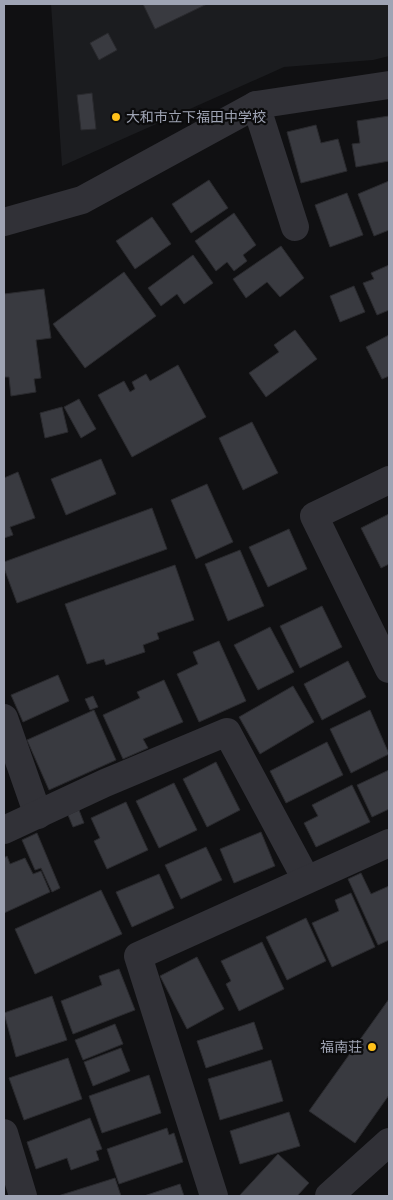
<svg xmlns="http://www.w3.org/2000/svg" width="393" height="1200" font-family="'Fira Sans Condensed','Noto Sans JP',sans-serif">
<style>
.built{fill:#1b1c1f}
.building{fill:#393a40;stroke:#2a2a2e}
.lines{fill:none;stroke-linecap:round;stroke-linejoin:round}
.street{stroke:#313137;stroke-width:28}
.poi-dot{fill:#ffc11a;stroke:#0b0b0c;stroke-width:2}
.labels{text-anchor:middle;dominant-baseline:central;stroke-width:4.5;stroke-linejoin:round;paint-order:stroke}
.poi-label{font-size:14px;fill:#9fa4b4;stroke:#0b0b0c;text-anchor:start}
</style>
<rect width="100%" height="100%" fill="#101012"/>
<polygon class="built" points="51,4 389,4 389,56 373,60 284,67 62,166"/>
<g class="building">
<polygon points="143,4 207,4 155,29"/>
<polygon points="108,33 117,50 99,60 90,43"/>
<polygon points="92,93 96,129 81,130 77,95"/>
<polygon points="389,116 389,161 356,167 352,144 360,143 357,121"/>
<polygon points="316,125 321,143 338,139 347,171 301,183 287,132"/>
<polygon points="209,180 228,208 191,233 172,204"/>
<polygon points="389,181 389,230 374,236 358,194"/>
<polygon points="347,193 363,235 330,247 315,205"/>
<polygon points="234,213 256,245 243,255 247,261 234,271 227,262 216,271 195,241"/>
<polygon points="152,217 171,244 135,269 116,241"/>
<polygon points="281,246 304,278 280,297 267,282 246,298 233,279"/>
<polygon points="193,255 213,283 184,304 177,294 161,306 148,288"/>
<polygon points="389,265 389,310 377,315 363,283 374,279 371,273"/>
<polygon points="124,272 156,316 85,368 53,324"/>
<polygon points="354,286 365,312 340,322 330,296"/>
<polygon points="44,289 51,338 36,340 41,378 34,379 36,392 11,396 9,377 4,377 4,294"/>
<polygon points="295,330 317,359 266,397 249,373 279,352 274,345"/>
<polygon points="389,335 389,376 382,379 366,347"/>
<polygon points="178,365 206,417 132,457 98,395 124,381 130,392 135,389 132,382 146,374 150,381"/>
<polygon points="79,399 96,429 81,438 64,407"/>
<polygon points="62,407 68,432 45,438 40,413"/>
<polygon points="252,422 278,473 243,490 219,438"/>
<polygon points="101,459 116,494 66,515 51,479"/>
<polygon points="18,472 35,518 10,527 13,535 4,538 4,478"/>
<polygon points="207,484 233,542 196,559 171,500"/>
<polygon points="152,508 167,549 17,603 4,568 4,562"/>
<polygon points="389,514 389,564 381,568 361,528"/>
<polygon points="289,529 307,569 268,587 249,547"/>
<polygon points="240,550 264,606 228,621 205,564"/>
<polygon points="175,565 194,620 157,633 159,639 143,645 145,652 106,665 104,659 87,664 65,604"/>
<polygon points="322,606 342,647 300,668 280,626"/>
<polygon points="270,627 294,672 258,690 234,645"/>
<polygon points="219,641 246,701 199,722 177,674 198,664 193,652"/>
<polygon points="348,661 366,697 322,720 304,684"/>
<polygon points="58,675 69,701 23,722 11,695"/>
<polygon points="164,680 183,722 143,739 148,748 123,759 103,715 140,698 137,692"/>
<polygon points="293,686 314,722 260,754 239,717"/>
<polygon points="93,696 98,707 90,710 85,699"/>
<polygon points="94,710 116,760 49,790 27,740"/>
<polygon points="370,710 389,754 351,773 330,729"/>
<polygon points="327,742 343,775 286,803 270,771"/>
<polygon points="216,762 240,810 207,827 183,779"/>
<polygon points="389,770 389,809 372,817 357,785"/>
<polygon points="174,783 197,830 159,848 136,801"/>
<polygon points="352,785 370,822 316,847 304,823 318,816 312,805"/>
<polygon points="126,802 148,850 107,869 94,841 100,838 91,818"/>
<polygon points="79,810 84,823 73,827 68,815"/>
<polygon points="261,832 275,866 234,883 220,849"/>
<polygon points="37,833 60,888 52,892 41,868 35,870 22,840"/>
<polygon points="206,847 222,880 181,899 165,865"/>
<polygon points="7,856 10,864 25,858 33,874 41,871 50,892 4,913 4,858"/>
<polygon points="361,873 371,894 389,886 389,940 378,945 348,879"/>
<polygon points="159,874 174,908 132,927 116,892"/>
<polygon points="101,890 122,934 35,974 15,929"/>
<polygon points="351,893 375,947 332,967 312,923 339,911 335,900"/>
<polygon points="306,918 326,961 287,980 266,937"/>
<polygon points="262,942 284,989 239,1011 226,984 231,981 221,961"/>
<polygon points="197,957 224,1009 187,1029 160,976"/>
<polygon points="119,969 135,1010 73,1034 61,1001 102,985 99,976"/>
<polygon points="52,996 67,1040 16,1057 4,1013"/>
<polygon points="389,999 389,1095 355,1143 309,1111"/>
<polygon points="254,1022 263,1049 206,1068 197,1041"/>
<polygon points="115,1024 123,1044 83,1060 75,1040"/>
<polygon points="121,1048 130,1071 93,1086 84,1062"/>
<polygon points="68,1058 82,1099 24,1120 9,1078"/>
<polygon points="271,1060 283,1101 220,1120 208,1079"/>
<polygon points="149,1075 161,1113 102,1133 89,1096"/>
<polygon points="289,1112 300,1146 240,1164 230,1131"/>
<polygon points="90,1118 102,1149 96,1151 99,1160 71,1170 67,1158 36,1169 27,1142"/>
<polygon points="167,1128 169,1135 174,1133 183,1162 119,1184 107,1149"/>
<polygon points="278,1154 309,1183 297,1196 239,1196"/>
<polygon points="115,1178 121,1196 58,1196"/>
<polygon points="180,1184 184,1196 144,1196"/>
</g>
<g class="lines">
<g class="street">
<polyline points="256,105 295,227"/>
<polyline points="4,222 82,200 256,105 389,85"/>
<polyline points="389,480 314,516 389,669"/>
<polyline points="4,718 38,815"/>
<polyline points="4,830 105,783 227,732 306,879"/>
<polyline points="4,1133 23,1196"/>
<polyline points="214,1196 138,956 389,843"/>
<polyline points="329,1196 389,1142"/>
</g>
</g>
<g class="poi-dot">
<circle cx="116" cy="117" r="5"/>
<circle cx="372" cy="1047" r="5"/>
</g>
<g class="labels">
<g class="poi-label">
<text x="126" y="117">大和市立下福田中学校</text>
<text x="362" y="1047" text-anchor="end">福南荘</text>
</g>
</g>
<rect width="393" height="1200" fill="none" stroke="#9fa4b4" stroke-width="10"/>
</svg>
